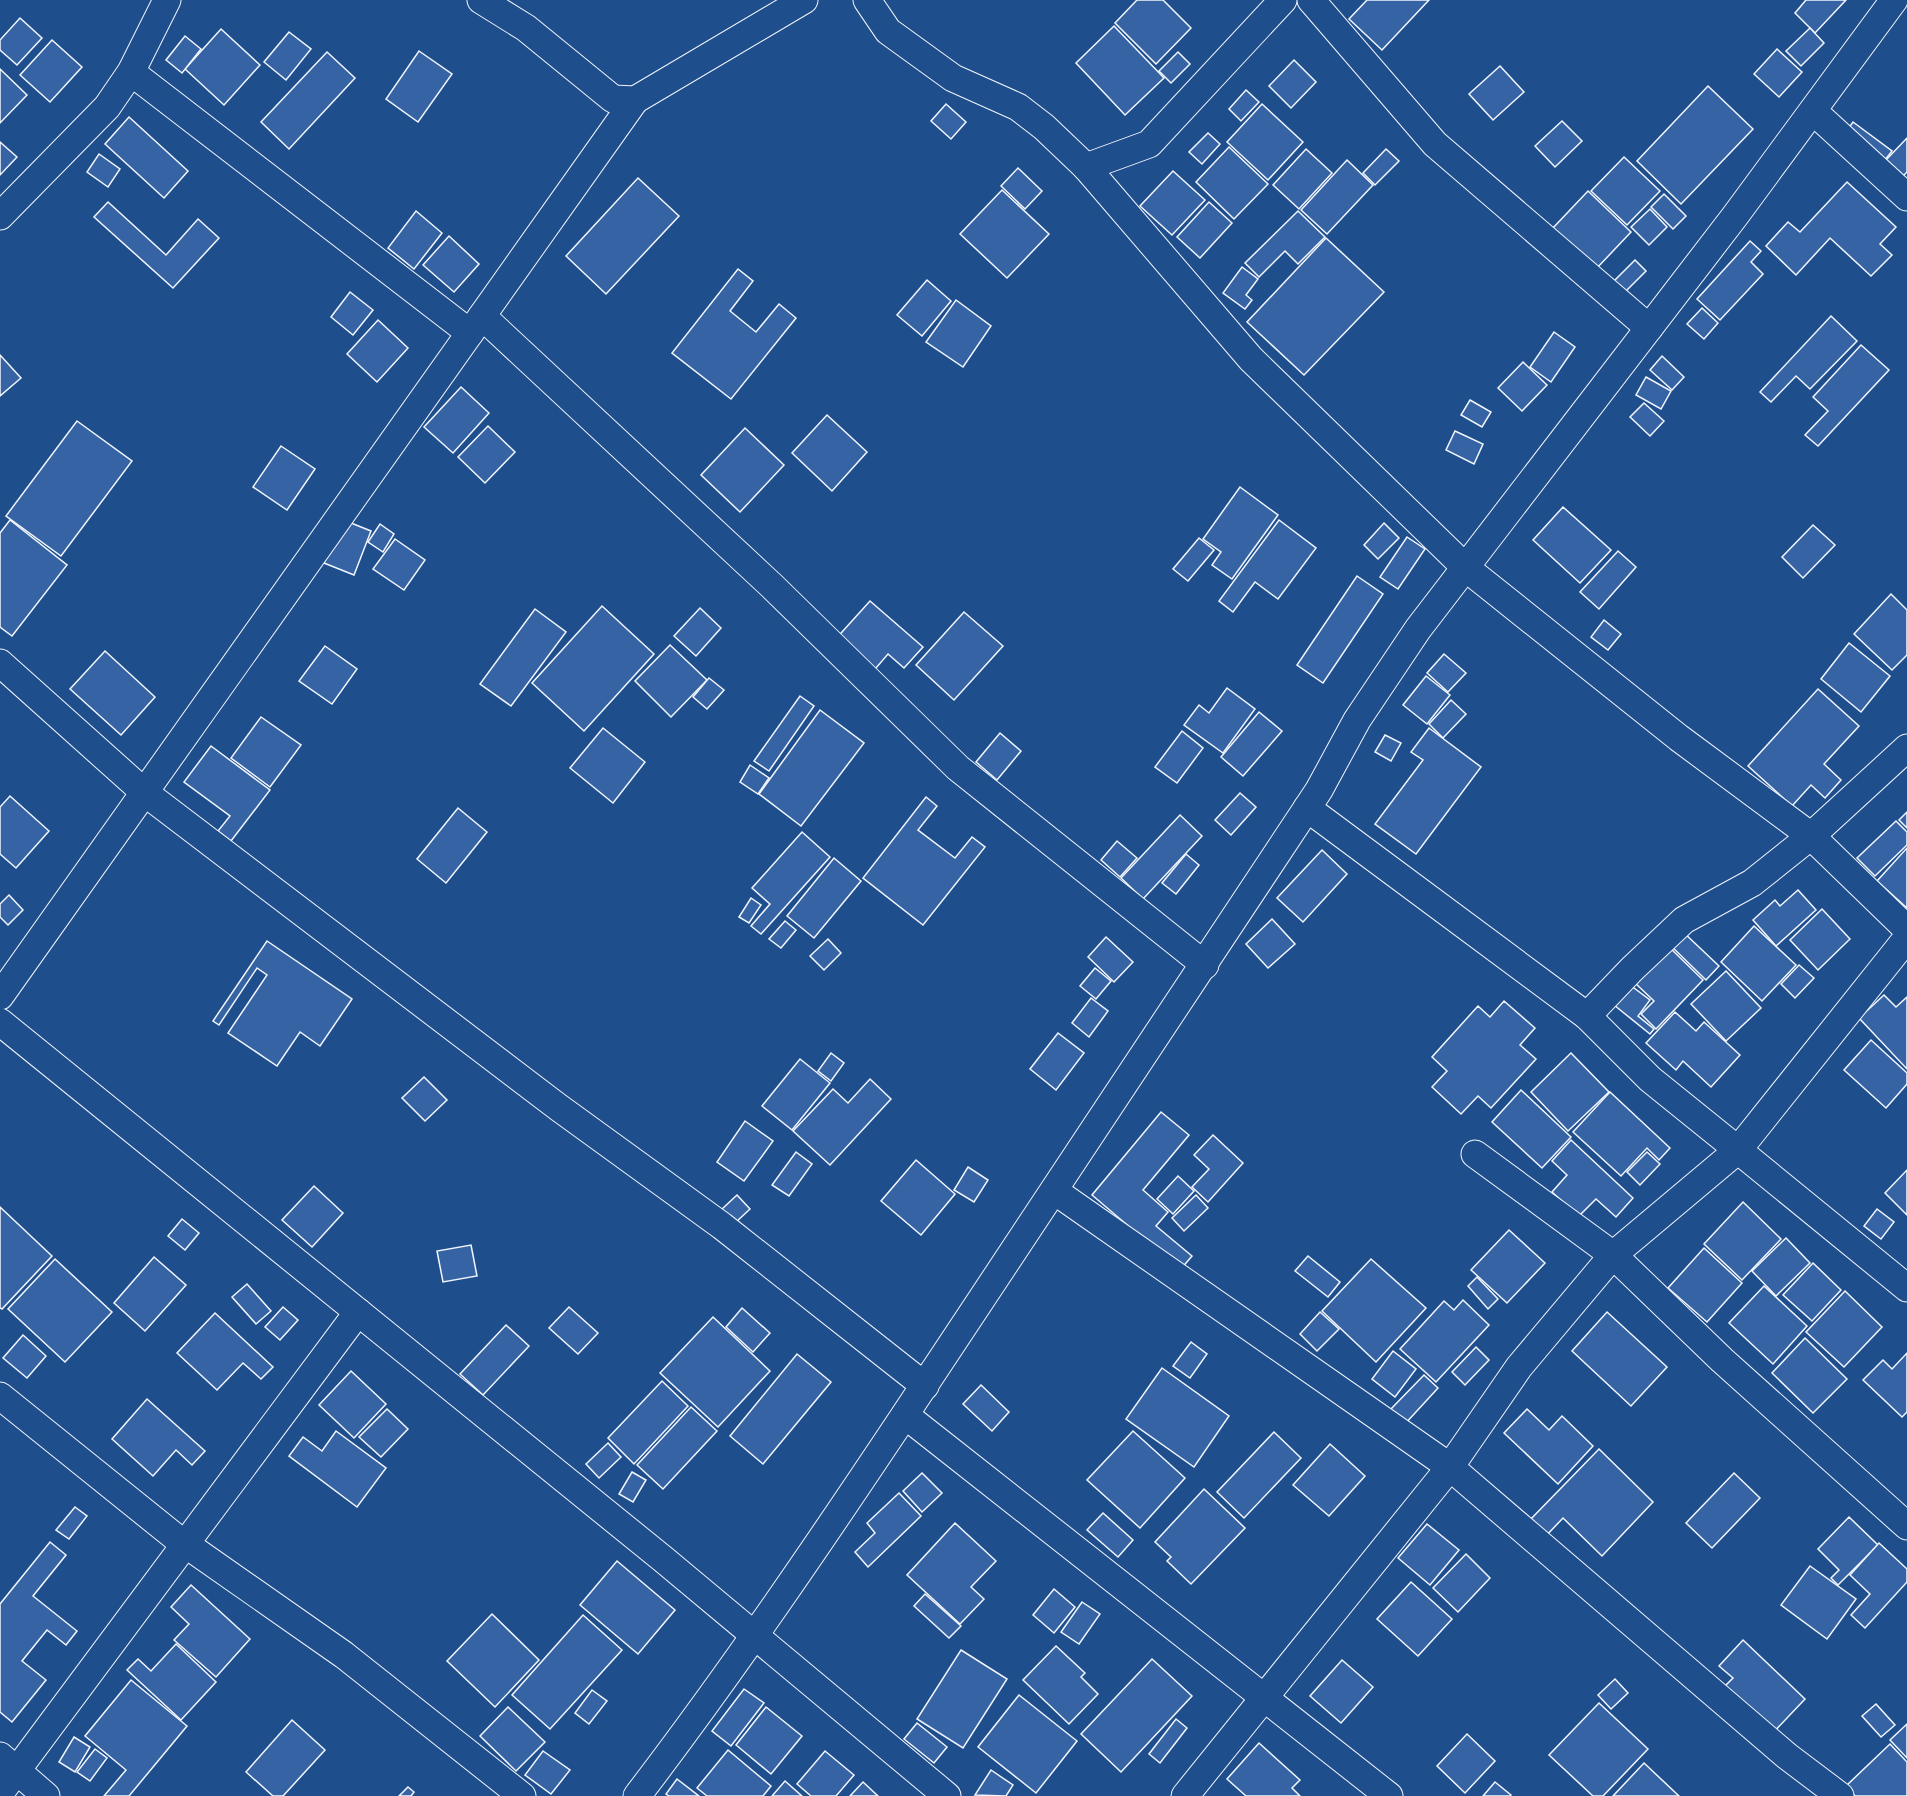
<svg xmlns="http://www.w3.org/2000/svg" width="1907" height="1796" font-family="'Public Sans',sans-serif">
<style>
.building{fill:#3563a3;stroke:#f2f6ff;stroke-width:1.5}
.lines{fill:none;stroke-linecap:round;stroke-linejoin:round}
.minor-casing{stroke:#f2f6ff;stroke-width:29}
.minor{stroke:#1f4e8c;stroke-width:27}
</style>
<rect width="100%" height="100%" fill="#1f4e8c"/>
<g class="building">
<polygon points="1137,0 1163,0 1191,28 1156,64 1115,23"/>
<polygon points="1367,0 1429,0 1382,50 1349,19"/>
<polygon points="1806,0 1846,0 1815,33 1795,13"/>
<polygon points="20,18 42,38 17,65 0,50 0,40"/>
<polygon points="1114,26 1164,78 1125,115 1076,63"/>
<polygon points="1810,28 1824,43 1801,66 1786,51"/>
<polygon points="221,29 260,65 224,105 185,69"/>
<polygon points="289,32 311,49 286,80 264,62"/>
<polygon points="185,36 201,49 182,73 166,60"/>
<polygon points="52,40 82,67 50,102 20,75"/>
<polygon points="1777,49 1802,72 1779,97 1754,74"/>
<polygon points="419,51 452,74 418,122 386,99"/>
<polygon points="327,52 355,78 289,149 261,122"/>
<polygon points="1178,52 1190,64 1171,83 1159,71"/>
<polygon points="1294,60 1316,82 1291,108 1269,86"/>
<polygon points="1500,66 1524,92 1493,120 1469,94"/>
<polygon points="0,69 27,95 0,123"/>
<polygon points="1708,86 1753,129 1681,204 1637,161"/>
<polygon points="1246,90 1259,102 1241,121 1229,109"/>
<polygon points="946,104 966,122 951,139 931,121"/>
<polygon points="1262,104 1303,142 1268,180 1227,142"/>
<polygon points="129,117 188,171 164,198 105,144"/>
<polygon points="1562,121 1582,141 1555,167 1535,146"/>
<polygon points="1853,122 1892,151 1881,165 1843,136"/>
<polygon points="1208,133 1220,144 1202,164 1189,152"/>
<polygon points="1907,138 1907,172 1903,176 1886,160"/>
<polygon points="0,142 17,157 0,175"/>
<polygon points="1229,147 1268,184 1234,219 1196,182"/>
<polygon points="1306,149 1332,173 1299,209 1273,185"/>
<polygon points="1386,149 1399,161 1375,185 1363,173"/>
<polygon points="99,154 120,169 108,187 87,172"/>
<polygon points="1624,157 1660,191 1627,225 1591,191"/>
<polygon points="1347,160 1373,185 1327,234 1301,210"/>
<polygon points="1018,168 1042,191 1025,209 1001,186"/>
<polygon points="1173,171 1205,200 1172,235 1140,206"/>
<polygon points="638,178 679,216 606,294 566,256"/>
<polygon points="1847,182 1896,227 1880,244 1892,255 1871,276 1830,238 1796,275 1766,246 1788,222 1800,232"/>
<polygon points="1002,190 1049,234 1007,278 960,234"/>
<polygon points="1588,191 1631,232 1596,269 1552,229"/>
<polygon points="1664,194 1686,216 1673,229 1651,207"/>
<polygon points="108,202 166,255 198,219 219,238 173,288 94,217"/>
<polygon points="1209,202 1232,223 1200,258 1177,237"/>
<polygon points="1650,209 1667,227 1649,245 1631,227"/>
<polygon points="416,211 442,233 414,269 388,248"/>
<polygon points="1298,211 1325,237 1298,264 1285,251 1259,277 1245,263"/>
<polygon points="449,236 479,264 454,292 423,265"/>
<polygon points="1326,238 1384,292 1304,375 1247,322"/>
<polygon points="1750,241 1761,251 1751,262 1763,274 1720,320 1697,299"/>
<polygon points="1635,260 1646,271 1624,293 1613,282"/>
<polygon points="1242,267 1258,279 1246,295 1252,300 1245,309 1223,293"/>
<polygon points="738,269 753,281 730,311 756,332 779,304 796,318 731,399 672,353"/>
<polygon points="927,280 951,301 922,336 897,315"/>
<polygon points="350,292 373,310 353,335 331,317"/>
<polygon points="956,300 991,326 963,367 926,342"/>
<polygon points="1702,308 1718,323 1704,339 1687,324"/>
<polygon points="1831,316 1857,341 1810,389 1796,376 1771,402 1760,392"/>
<polygon points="378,320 408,348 377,382 347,354"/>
<polygon points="1554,332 1575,347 1551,382 1530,367"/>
<polygon points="1861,345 1889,370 1818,446 1805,435 1828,411 1813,397"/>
<polygon points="0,355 21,378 0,396"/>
<polygon points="1662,356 1684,377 1672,390 1650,370"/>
<polygon points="1523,362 1547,385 1522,411 1498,388"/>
<polygon points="1646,377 1671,391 1661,409 1636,395"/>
<polygon points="461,387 489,413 453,453 424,427"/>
<polygon points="1470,400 1491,412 1482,427 1461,415"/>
<polygon points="1644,403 1664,421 1650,436 1630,417"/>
<polygon points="827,415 867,452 832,491 792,453"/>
<polygon points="77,421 132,461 61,556 6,516"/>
<polygon points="488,426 515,452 485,483 458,457"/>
<polygon points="745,428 784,465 740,512 701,475"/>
<polygon points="1455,431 1483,444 1474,464 1446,450"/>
<polygon points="281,446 315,469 287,510 253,487"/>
<polygon points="1240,487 1278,515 1232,579 1212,565 1221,552 1203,539"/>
<polygon points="1563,507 1611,550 1580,583 1533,540"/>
<polygon points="341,519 371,531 354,575 324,563"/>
<polygon points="10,520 67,565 12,636 0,627 0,533"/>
<polygon points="1279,520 1316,548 1278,599 1255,582 1233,612 1219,601"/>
<polygon points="1384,523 1399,538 1378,559 1364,545"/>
<polygon points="380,524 394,534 383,552 368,542"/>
<polygon points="1813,525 1835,545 1803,578 1782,557"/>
<polygon points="1407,537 1425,549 1398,589 1380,577"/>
<polygon points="1199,538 1214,550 1188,581 1173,569"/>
<polygon points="395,539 425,560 404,590 373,569"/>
<polygon points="1618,551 1636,567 1599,609 1580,592"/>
<polygon points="1357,576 1383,594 1323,683 1297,665"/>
<polygon points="1891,594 1907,610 1907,655 1892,670 1854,634"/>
<polygon points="870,601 923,647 904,668 888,654 870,675 833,642"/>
<polygon points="602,606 654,654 584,731 532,683"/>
<polygon points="700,608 721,628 696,656 674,636"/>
<polygon points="535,609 566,632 511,706 480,684"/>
<polygon points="964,612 1003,646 954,700 916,665"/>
<polygon points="1604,620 1621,634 1608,650 1591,637"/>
<polygon points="1849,643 1890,676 1861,712 1821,679"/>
<polygon points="670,645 707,680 671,717 635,681"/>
<polygon points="325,646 357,669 332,704 299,681"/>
<polygon points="105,651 155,697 121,735 70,689"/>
<polygon points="1444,654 1466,673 1448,692 1427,673"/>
<polygon points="1426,676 1450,695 1427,724 1403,705"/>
<polygon points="709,678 724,690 707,709 693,697"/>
<polygon points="1227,688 1255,709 1223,753 1184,725 1199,705 1209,713"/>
<polygon points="1818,689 1859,726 1824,764 1841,780 1825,798 1811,785 1792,806 1748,766"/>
<polygon points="800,696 814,706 769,771 754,761"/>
<polygon points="1451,700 1466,714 1443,738 1429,724"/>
<polygon points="820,710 864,743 801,826 759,794"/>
<polygon points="1259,712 1282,731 1243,776 1221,757"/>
<polygon points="261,717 301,745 270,787 231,758"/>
<polygon points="603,728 645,762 613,803 570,768"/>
<polygon points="1429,728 1481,767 1416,854 1375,824 1423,760 1411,752"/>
<polygon points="1182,731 1203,748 1177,783 1155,767"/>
<polygon points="1000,733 1021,751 997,780 976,762"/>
<polygon points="1385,735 1401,743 1391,761 1375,752"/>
<polygon points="211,746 270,790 231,841 218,831 230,816 184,782"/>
<polygon points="750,765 769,778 758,794 740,782"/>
<polygon points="1240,793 1256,807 1231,835 1215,820"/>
<polygon points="10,796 49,831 16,868 0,854 0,807"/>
<polygon points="926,797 937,806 918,830 955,858 972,837 985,847 923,925 863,878"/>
<polygon points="458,808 487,832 446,883 417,859"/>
<polygon points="1907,812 1907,828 1899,820"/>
<polygon points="1180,815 1202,836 1143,899 1121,878"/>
<polygon points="1896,821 1907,832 1907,845 1875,876 1857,858"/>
<polygon points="802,832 830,857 761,934 751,926 770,904 752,888"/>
<polygon points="1117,841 1137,858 1120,877 1101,860"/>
<polygon points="1907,848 1907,908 1877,881"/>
<polygon points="1322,850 1347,874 1303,922 1277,898"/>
<polygon points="1186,854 1199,865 1176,894 1162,883"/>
<polygon points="834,858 861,881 814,938 787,916"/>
<polygon points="1798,890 1816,910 1776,946 1753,920 1775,900 1780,906"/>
<polygon points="9,895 23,910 8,925 0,917 0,904"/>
<polygon points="751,898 761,905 749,923 739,917"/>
<polygon points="1822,909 1850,939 1818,970 1790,940"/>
<polygon points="1272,919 1295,944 1268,968 1246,944"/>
<polygon points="785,921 796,930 781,948 769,939"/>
<polygon points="1754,926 1796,965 1762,1001 1721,962"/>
<polygon points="1682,931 1719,966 1706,980 1669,944"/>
<polygon points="1106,937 1133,962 1114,982 1088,957"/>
<polygon points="828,939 841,953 824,970 810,956"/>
<polygon points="267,941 352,999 320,1046 300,1032 277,1066 228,1033 267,975 257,968 219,1025 213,1021"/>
<polygon points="1668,946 1703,980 1656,1029 1641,1014 1654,1001 1634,982"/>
<polygon points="1799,965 1814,978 1795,998 1781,984"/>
<polygon points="1095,968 1111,981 1096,999 1080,986"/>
<polygon points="1726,971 1761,1008 1726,1041 1691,1004"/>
<polygon points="1630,985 1650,1000 1638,1016 1654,1029 1650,1034 1614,1005"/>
<polygon points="1884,995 1896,1007 1907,997 1907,1069 1859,1018"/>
<polygon points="1091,998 1108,1011 1089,1037 1072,1023"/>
<polygon points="1504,1001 1535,1028 1520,1045 1536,1059 1491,1108 1478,1096 1461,1114 1432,1087 1447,1071 1432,1057 1478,1006 1490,1017"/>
<polygon points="1675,1012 1696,1031 1704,1022 1740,1055 1711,1087 1683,1061 1676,1070 1646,1043"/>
<polygon points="1058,1033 1084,1053 1056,1090 1030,1069"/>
<polygon points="1871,1040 1907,1073 1907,1084 1886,1108 1844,1070"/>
<polygon points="831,1053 844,1063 831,1081 818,1071"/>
<polygon points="1571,1053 1609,1092 1568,1131 1531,1092"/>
<polygon points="800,1059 830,1083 792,1130 762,1106"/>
<polygon points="424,1077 447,1100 425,1121 402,1098"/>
<polygon points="870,1079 891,1099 830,1165 793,1131 833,1089 848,1103"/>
<polygon points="1521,1090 1571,1137 1542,1168 1492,1122"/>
<polygon points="1610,1092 1670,1148 1659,1160 1647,1148 1621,1176 1573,1132"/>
<polygon points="1161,1112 1189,1135 1143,1190 1168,1212 1156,1226 1192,1256 1180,1270 1092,1195"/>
<polygon points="745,1121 773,1141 744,1181 717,1162"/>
<polygon points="1213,1135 1243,1163 1208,1202 1192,1187 1209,1169 1194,1155"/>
<polygon points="1571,1140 1633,1198 1616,1217 1596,1199 1579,1216 1552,1192 1567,1175 1552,1161"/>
<polygon points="796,1152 812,1164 789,1196 772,1185"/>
<polygon points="1647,1152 1660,1164 1640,1185 1627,1172"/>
<polygon points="916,1160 955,1194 921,1235 881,1201"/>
<polygon points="968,1167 988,1180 974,1202 954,1190"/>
<polygon points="1907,1170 1907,1215 1885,1193"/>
<polygon points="1178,1176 1194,1191 1173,1214 1157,1199"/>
<polygon points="314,1186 343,1213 312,1247 282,1220"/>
<polygon points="737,1195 750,1209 735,1223 721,1210"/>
<polygon points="1196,1195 1208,1208 1184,1231 1172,1218"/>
<polygon points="1743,1202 1781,1239 1742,1280 1704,1244"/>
<polygon points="0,1207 52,1256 2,1309 0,1308"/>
<polygon points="1877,1209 1894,1222 1881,1239 1864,1226"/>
<polygon points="182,1219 199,1233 185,1250 168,1236"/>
<polygon points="1509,1230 1545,1263 1507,1303 1471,1270"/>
<polygon points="1786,1238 1810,1263 1776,1296 1752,1271"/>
<polygon points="471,1245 477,1276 443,1282 437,1251"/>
<polygon points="1704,1248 1742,1283 1707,1322 1668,1288"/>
<polygon points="1308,1256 1340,1282 1328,1297 1295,1271"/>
<polygon points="154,1257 186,1285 145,1331 114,1303"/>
<polygon points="55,1259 112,1312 65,1362 8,1309"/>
<polygon points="1371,1259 1426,1308 1376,1362 1322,1311"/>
<polygon points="1813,1263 1841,1290 1812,1321 1783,1295"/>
<polygon points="1477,1277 1498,1299 1488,1309 1468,1286"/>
<polygon points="247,1284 271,1311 256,1324 232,1297"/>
<polygon points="1764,1286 1807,1326 1773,1364 1729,1323"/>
<polygon points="1845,1291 1882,1327 1844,1367 1806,1332"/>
<polygon points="1463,1300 1489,1325 1436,1382 1400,1349 1444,1301 1454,1310"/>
<polygon points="283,1307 298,1320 280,1340 265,1327"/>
<polygon points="569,1307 598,1333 578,1354 549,1328"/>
<polygon points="742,1308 770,1333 753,1352 726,1327"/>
<polygon points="1320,1312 1339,1329 1317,1351 1300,1334"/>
<polygon points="1607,1312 1667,1367 1631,1406 1572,1351"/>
<polygon points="215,1313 273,1367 261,1379 243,1363 217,1390 177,1353"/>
<polygon points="713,1317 770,1371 718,1427 660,1373"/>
<polygon points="506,1325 529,1346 483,1395 460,1374"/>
<polygon points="23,1335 46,1356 27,1378 3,1358"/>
<polygon points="1805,1338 1847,1379 1813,1413 1772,1373"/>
<polygon points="1191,1342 1207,1354 1190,1378 1173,1366"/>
<polygon points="1476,1347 1489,1360 1465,1385 1452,1372"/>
<polygon points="1393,1351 1416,1369 1395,1397 1372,1379"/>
<polygon points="1907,1353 1907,1412 1902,1417 1863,1380 1883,1360 1892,1369"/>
<polygon points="797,1354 831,1382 763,1464 730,1436"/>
<polygon points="1162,1368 1229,1416 1194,1467 1126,1419"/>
<polygon points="351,1371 386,1404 354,1438 319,1405"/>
<polygon points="1424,1375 1438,1388 1404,1425 1389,1411"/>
<polygon points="662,1381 688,1406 634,1464 608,1438"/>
<polygon points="981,1385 1009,1412 992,1431 963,1404"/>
<polygon points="147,1399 205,1451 192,1465 176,1450 153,1476 112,1439"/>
<polygon points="691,1407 717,1431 663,1489 637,1465"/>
<polygon points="387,1409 408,1429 381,1457 359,1437"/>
<polygon points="1527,1409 1549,1430 1562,1416 1593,1446 1558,1484 1504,1433"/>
<polygon points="336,1431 386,1468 357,1507 289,1456 303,1437 322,1451"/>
<polygon points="1133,1431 1185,1478 1140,1528 1087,1480"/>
<polygon points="1274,1432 1301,1458 1244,1518 1217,1492"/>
<polygon points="608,1443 621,1457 599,1478 586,1464"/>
<polygon points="1330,1444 1365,1476 1329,1516 1293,1485"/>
<polygon points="1599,1449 1653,1502 1602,1556 1563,1518 1543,1539 1527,1523"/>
<polygon points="632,1472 646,1480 633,1502 619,1494"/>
<polygon points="922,1473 942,1493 922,1512 903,1491"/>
<polygon points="1734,1473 1760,1498 1712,1548 1686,1523"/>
<polygon points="1204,1489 1245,1528 1191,1584 1167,1561 1171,1557 1155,1542"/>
<polygon points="899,1493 921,1516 868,1567 855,1552 875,1533 867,1523"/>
<polygon points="75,1507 87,1516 69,1539 56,1530"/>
<polygon points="1103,1513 1133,1540 1118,1557 1087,1530"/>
<polygon points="1849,1517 1878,1545 1838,1585 1831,1578 1839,1570 1818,1549"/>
<polygon points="955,1523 996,1561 971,1587 984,1599 960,1624 907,1575"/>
<polygon points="1427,1524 1459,1550 1430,1585 1398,1558"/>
<polygon points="50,1542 66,1555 33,1596 77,1631 66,1645 47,1630 22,1661 46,1680 12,1722 0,1712 0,1604"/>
<polygon points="1879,1543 1907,1569 1907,1582 1865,1628 1851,1615 1870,1594 1850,1575"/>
<polygon points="1466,1554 1490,1578 1458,1612 1433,1588"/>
<polygon points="617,1561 675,1610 638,1654 580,1605"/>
<polygon points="1810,1566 1856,1599 1827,1639 1781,1605"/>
<polygon points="1411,1582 1452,1619 1418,1656 1377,1619"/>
<polygon points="191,1585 250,1639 216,1677 174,1640 189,1624 171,1607"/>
<polygon points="1054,1589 1075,1607 1054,1633 1033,1615"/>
<polygon points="925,1594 961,1626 949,1638 914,1606"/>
<polygon points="1082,1602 1100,1614 1079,1644 1061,1632"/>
<polygon points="492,1614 539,1660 495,1707 447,1661"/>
<polygon points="583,1615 622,1650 550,1729 512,1695"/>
<polygon points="1743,1640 1805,1699 1769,1737 1720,1691 1733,1678 1719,1666"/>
<polygon points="176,1644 216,1682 181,1720 127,1670 138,1659 151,1671"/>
<polygon points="1056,1646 1085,1673 1081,1677 1098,1694 1069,1724 1023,1680"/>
<polygon points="961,1650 1007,1679 963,1748 917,1719"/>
<polygon points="1152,1659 1192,1696 1121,1772 1081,1734"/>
<polygon points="1342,1660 1373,1687 1341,1723 1310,1696"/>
<polygon points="1615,1679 1628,1693 1611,1709 1598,1695"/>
<polygon points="131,1680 187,1726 129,1796 104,1796 126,1770 85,1736"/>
<polygon points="744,1689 764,1703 731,1746 712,1731"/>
<polygon points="592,1690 607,1701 589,1724 575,1713"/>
<polygon points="1019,1695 1077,1741 1036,1793 978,1747"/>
<polygon points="1599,1703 1648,1749 1603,1796 1593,1796 1549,1755"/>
<polygon points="1876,1704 1895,1725 1881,1737 1862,1716"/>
<polygon points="508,1707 545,1742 516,1771 480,1736"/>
<polygon points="766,1707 802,1736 771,1774 736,1745"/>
<polygon points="1176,1719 1187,1728 1160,1763 1149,1754"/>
<polygon points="292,1720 325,1750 283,1796 273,1796 246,1772"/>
<polygon points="917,1723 947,1747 934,1763 904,1739"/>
<polygon points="1907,1724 1907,1758 1890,1740"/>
<polygon points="1467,1734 1495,1761 1465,1793 1437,1766"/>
<polygon points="74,1737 90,1747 75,1772 59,1762"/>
<polygon points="1259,1743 1300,1780 1292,1788 1300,1796 1246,1796 1227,1779"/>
<polygon points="1890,1744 1907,1762 1907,1796 1855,1796 1846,1786"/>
<polygon points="95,1749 107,1758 90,1781 77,1772"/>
<polygon points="728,1750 771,1786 763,1796 707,1796 697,1788"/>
<polygon points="543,1751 570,1770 551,1794 525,1775"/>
<polygon points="825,1751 854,1775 836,1796 811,1796 797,1784"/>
<polygon points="1644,1763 1679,1796 1613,1796"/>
<polygon points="991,1770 1013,1785 1006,1796 975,1795"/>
<polygon points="677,1779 699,1796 669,1796 666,1794"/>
<polygon points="785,1781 802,1796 772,1796"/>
<polygon points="863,1782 878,1796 850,1796"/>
<polygon points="1495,1782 1511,1795 1510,1796 1483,1796"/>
<polygon points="408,1787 414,1792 411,1796 399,1796"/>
</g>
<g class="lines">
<defs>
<g id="minor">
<polyline points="481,0 526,28 613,99 635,100 804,0"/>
<polyline points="867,0 888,31 953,78 1018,107 1044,127 1086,167 1251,359 1466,568 1679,738 1811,836 1907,929"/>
<polyline points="1311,0 1435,144 1649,328"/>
<polyline points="131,72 470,333"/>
<polyline points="1813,111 1907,197"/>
<polyline points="1086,167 1149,144 1283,0"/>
<polyline points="0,216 107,107 131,72 167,0"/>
<polyline points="482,316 772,586 958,768 1205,965"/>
<polyline points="0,663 144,792 558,1107 722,1226 925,1386"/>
<polyline points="1307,808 1587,1016 1650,1079 1738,1150 1907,938"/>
<polyline points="0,996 635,100"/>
<polyline points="1587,1016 1632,969 1684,920 1752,883 1811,836 1907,748"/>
<polyline points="0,1022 663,1559 947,1796"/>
<polyline points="1475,1154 1613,1255 1722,1360 1907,1526"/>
<polyline points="1056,1192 1450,1467 1787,1756 1840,1796"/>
<polyline points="0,1396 174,1536 344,1655 522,1796"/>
<polyline points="905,1415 1389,1796"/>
<polyline points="0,1756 46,1796"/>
<polyline points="0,1793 358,1312"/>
<path d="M637,1796C731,1673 818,1545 904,1416C1044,1208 1181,998 1319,790L1357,720L1418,629L1735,216L1894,0"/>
<polyline points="1185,1796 1450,1467 1519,1367 1613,1255 1738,1150 1907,1288"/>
</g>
</defs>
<use href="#minor" class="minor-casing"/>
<use href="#minor" class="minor"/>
</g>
</svg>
